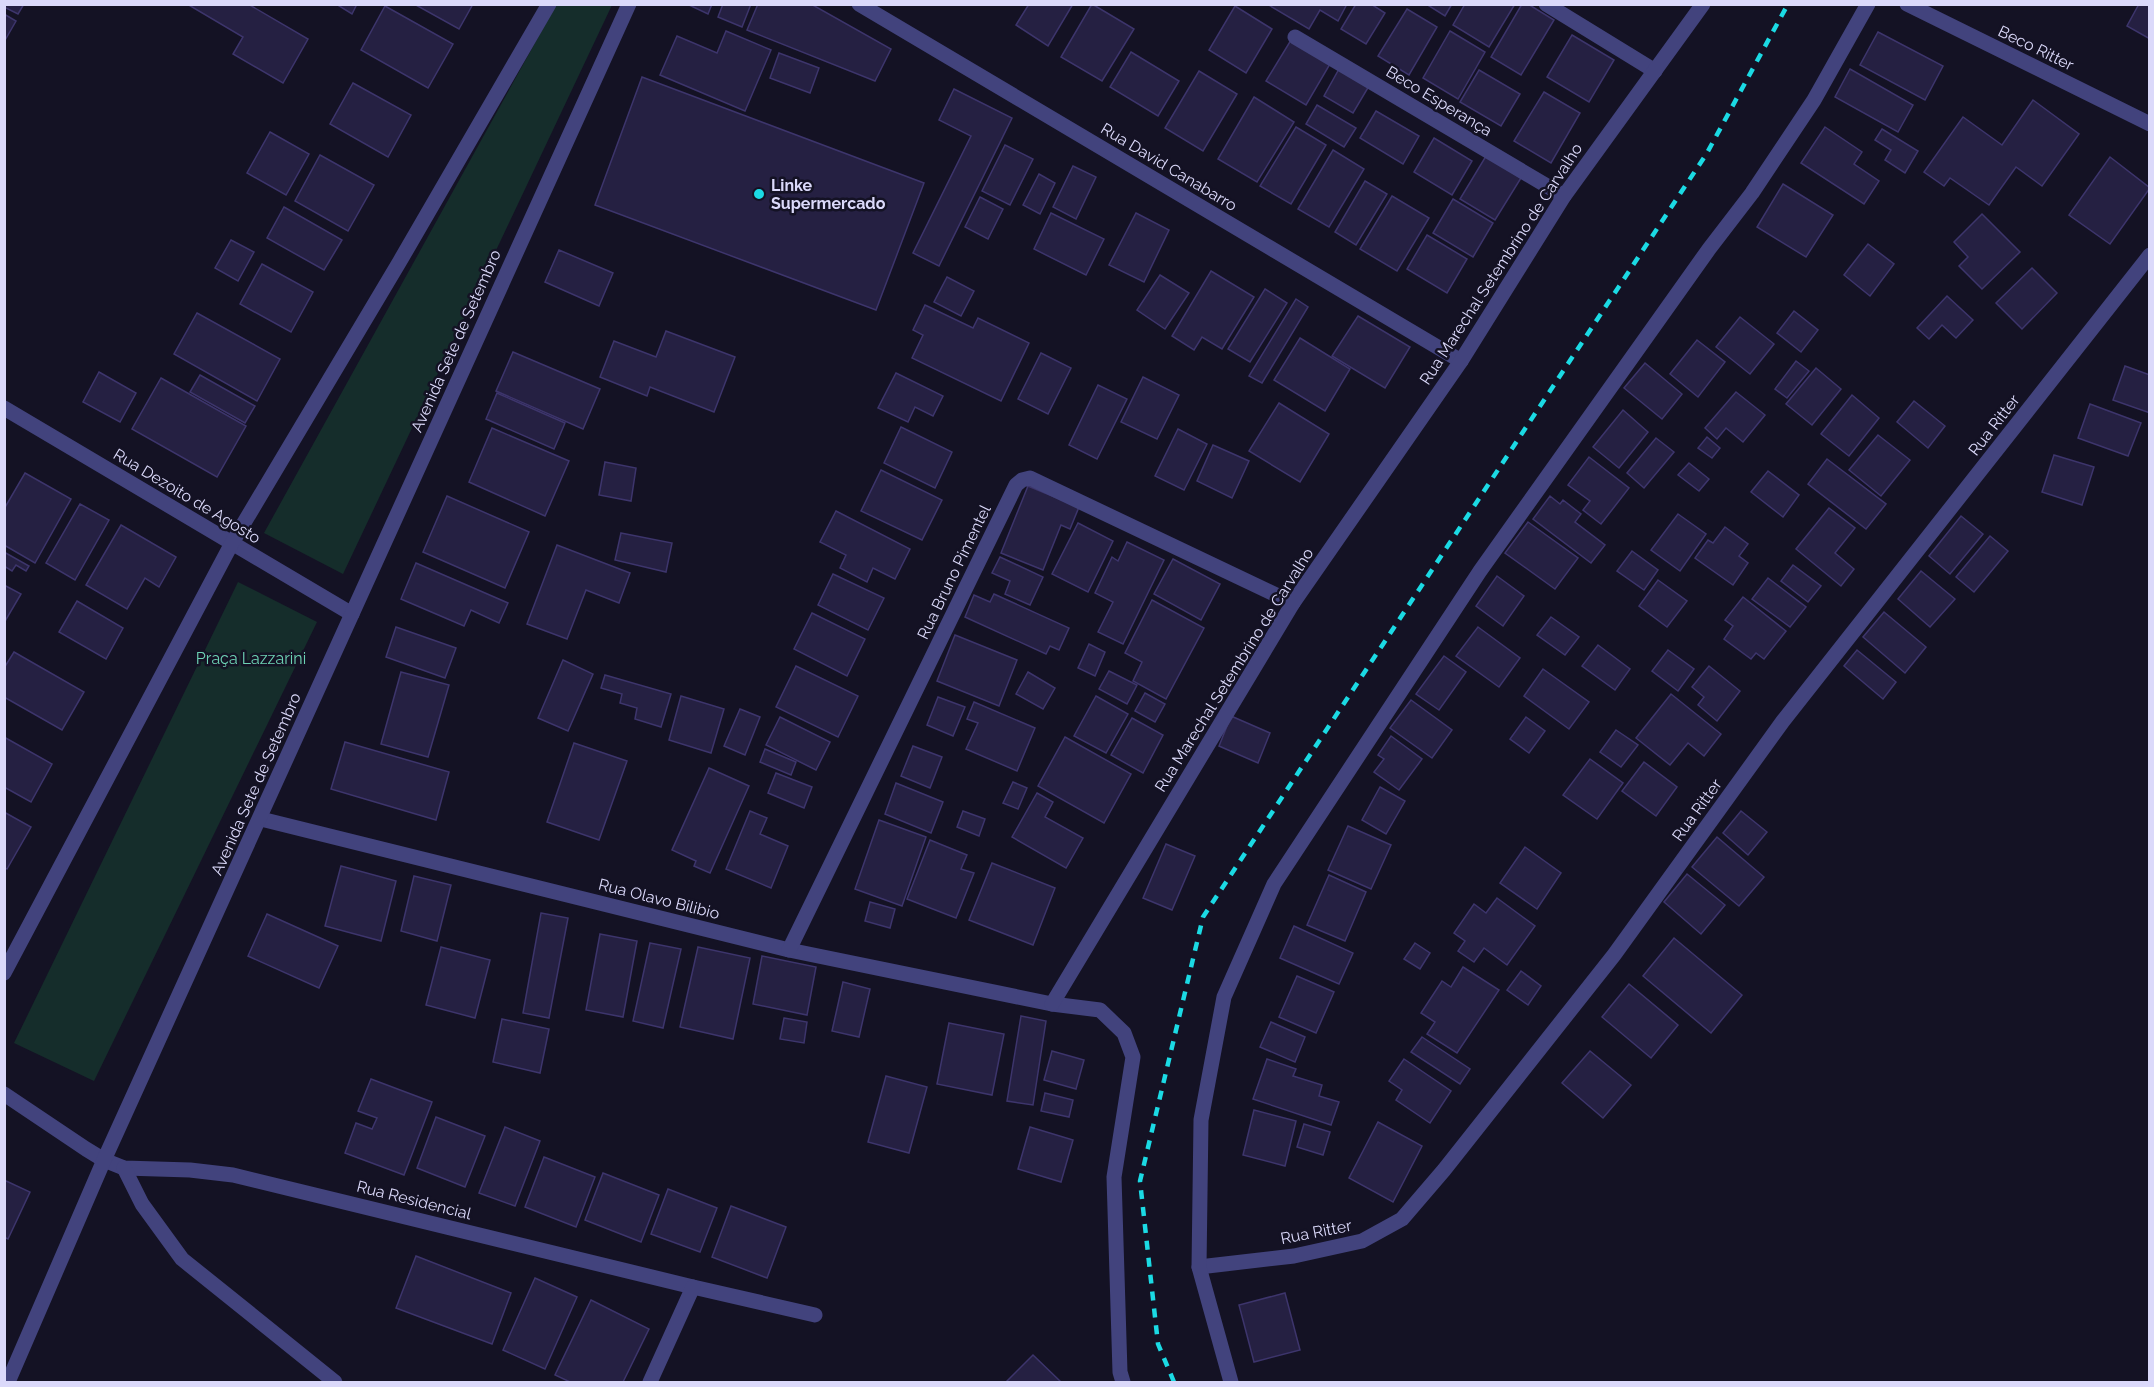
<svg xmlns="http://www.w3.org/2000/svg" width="2154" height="1387" font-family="Raleway,sans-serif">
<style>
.green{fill:#152d2b}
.building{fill:#252042;stroke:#3d356c;stroke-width:1.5}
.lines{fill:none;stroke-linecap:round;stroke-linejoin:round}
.minor{stroke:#42437d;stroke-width:15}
.rail{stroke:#1bdae4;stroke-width:4.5;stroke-dasharray:9 8;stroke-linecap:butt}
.poi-dot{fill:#1bdae4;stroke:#141224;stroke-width:2}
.labels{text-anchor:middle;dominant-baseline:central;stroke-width:5;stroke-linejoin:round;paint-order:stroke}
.street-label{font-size:16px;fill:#dbd9fa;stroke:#141224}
.poi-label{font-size:16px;font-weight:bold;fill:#dbd9fa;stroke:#141224;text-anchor:start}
.park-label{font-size:16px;fill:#6dd2b4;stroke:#141224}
</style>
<rect width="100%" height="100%" fill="#141224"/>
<g class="green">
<polygon points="556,5 612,5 343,574 264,533"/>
<polygon points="238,582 317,622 94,1081 14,1043"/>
</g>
<g class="building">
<polygon points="4,4 24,4 18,14 4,7"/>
<polygon points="187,4 248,4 308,39 283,83 233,54 243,37"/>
<polygon points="336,4 357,4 352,14"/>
<polygon points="414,4 473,4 459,29"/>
<polygon points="687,4 712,4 708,14"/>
<polygon points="723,4 751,4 742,27 718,17"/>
<polygon points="758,4 811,4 891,49 875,81 747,30"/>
<polygon points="1029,4 1073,4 1048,46 1016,25"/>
<polygon points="1092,4 1134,29 1102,81 1061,57"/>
<polygon points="1267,4 1347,4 1338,21 1320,10 1309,29"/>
<polygon points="1356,4 1371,4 1385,13 1366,44 1341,29"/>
<polygon points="1426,4 1452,4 1445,16"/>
<polygon points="1465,4 1515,4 1489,47 1453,25"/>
<polygon points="1522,4 1528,4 1554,20 1521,75 1491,57"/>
<polygon points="2139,4 2150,4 2150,39 2127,26"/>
<polygon points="385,6 453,44 428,88 361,50"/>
<polygon points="1235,6 1272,29 1246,73 1209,50"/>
<polygon points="1407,9 1437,27 1409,75 1378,56"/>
<polygon points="4,14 16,21 4,42"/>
<polygon points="726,31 771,50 745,111 660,75 677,36 717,53"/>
<polygon points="1450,31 1485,52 1458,99 1423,78"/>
<polygon points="1878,32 1943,66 1925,100 1860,65"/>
<polygon points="1572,35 1614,60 1589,102 1547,77"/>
<polygon points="1291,40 1330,64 1306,105 1266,81"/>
<polygon points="1131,52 1179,81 1158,116 1110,87"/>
<polygon points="779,53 819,68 810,93 770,78"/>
<polygon points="1339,69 1369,86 1353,113 1324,96"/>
<polygon points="1850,69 1913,105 1898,132 1835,97"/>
<polygon points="1479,70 1520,94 1501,126 1460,102"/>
<polygon points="1199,71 1237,94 1203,151 1165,128"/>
<polygon points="642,77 924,183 876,310 595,205"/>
<polygon points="353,83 411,115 388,157 330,124"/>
<polygon points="954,89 1012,118 939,266 913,253 971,136 939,120"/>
<polygon points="1544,92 1580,113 1551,163 1514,141"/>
<polygon points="1254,97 1294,122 1257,182 1218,159"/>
<polygon points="2033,100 2079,134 2042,186 2016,167 1989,205 1950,178 1944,186 1924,172 1963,117 2002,145"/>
<polygon points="1317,105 1356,128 1344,147 1306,124"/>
<polygon points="1376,111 1419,136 1403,164 1360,138"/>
<polygon points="1296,127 1326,145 1291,204 1260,186"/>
<polygon points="1825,127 1862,152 1854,164 1879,181 1864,204 1801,163"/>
<polygon points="1882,129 1918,151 1905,173 1885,160 1891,150 1875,140"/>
<polygon points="270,132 309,154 286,195 247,173"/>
<polygon points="1434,138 1472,161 1452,195 1414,172"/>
<polygon points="1005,145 1033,159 1010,205 982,191"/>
<polygon points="1333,150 1364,169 1329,227 1298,209"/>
<polygon points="320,155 374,185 348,231 295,201"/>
<polygon points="1486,156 1521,178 1495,220 1460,199"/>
<polygon points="2110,157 2150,188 2110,244 2069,215"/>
<polygon points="1073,166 1096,177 1076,219 1053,207"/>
<polygon points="1039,174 1055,183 1040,214 1023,205"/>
<polygon points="1365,181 1387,194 1356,245 1335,232"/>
<polygon points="1783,184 1833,215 1806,257 1757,227"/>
<polygon points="1392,196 1429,218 1397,271 1360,249"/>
<polygon points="980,197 1003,209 988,239 965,227"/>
<polygon points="1453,199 1493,223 1473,257 1433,233"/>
<polygon points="284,207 342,240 324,270 267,238"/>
<polygon points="1051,213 1104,239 1086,275 1034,249"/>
<polygon points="1136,213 1169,230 1144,282 1109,265"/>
<polygon points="1982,214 2020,252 1982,289 1959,266 1968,257 1954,242"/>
<polygon points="1427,235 1467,259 1447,293 1407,269"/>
<polygon points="231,240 254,252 238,281 215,268"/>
<polygon points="1868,244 1894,264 1870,296 1844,275"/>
<polygon points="559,250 613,273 599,306 545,282"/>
<polygon points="262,264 313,292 291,332 240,304"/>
<polygon points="2032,268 2057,293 2022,329 1996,303"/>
<polygon points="1211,271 1254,297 1222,349 1202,337 1194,350 1172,336"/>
<polygon points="1160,275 1189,293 1165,329 1137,310"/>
<polygon points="947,277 974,291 961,316 934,302"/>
<polygon points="1265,289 1287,303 1250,362 1228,349"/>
<polygon points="1947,296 1973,320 1956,338 1942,325 1929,339 1917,328"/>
<polygon points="1296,299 1308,307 1262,383 1249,376"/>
<polygon points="925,305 973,328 978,318 1029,343 1001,401 912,358 923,335 913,330"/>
<polygon points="1794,311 1818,330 1801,352 1777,333"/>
<polygon points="197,313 280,359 257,401 174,354"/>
<polygon points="1358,316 1410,347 1385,388 1332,356"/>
<polygon points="1740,317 1774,344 1750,374 1716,347"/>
<polygon points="666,331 735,357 714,412 650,387 647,396 600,377 614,341 656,357"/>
<polygon points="1300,338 1350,369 1325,411 1274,380"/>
<polygon points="1697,340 1725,362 1698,397 1670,374"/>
<polygon points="513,352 600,389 583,429 496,391"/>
<polygon points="1041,353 1071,368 1048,414 1018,399"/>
<polygon points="1796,361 1809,371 1787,398 1775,389"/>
<polygon points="1645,363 1682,394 1662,419 1624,388"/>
<polygon points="2125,366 2150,375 2150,413 2113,400"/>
<polygon points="1816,368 1841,389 1812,425 1786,404"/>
<polygon points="99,372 136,393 120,422 83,402"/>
<polygon points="896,373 943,396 933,416 915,407 908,422 878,408"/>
<polygon points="200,375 255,406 245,423 190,392"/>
<polygon points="1143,377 1179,395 1157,439 1121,422"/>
<polygon points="161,378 246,426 217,477 132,429"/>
<polygon points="1098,385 1127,399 1097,459 1069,445"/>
<polygon points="1736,392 1765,415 1743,442 1726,428 1717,439 1705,428"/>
<polygon points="497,393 565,423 554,449 486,419"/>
<polygon points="1852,395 1879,418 1849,456 1821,434"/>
<polygon points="1914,401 1945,426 1928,448 1897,422"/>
<polygon points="1279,403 1329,434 1300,482 1249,451"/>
<polygon points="2090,404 2141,423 2128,456 2078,438"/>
<polygon points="1623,410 1648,432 1619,468 1593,447"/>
<polygon points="901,427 952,452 935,488 884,463"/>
<polygon points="492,428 569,461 545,516 469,482"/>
<polygon points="1178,429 1207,444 1184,490 1155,476"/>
<polygon points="1878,435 1910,460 1881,496 1849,470"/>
<polygon points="1707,437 1720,448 1712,458 1698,448"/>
<polygon points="1656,438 1674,452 1644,488 1627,473"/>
<polygon points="1213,445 1249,461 1232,498 1197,481"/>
<polygon points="2054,455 2094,467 2082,505 2042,492"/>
<polygon points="1589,457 1629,488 1601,524 1583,510 1590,501 1568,485"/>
<polygon points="1827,459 1886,504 1866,529 1808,484"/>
<polygon points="605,462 636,468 631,501 599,495"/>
<polygon points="1689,463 1709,479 1699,491 1678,475"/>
<polygon points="881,470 942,500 922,540 861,511"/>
<polygon points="1768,471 1799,495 1783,517 1751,492"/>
<polygon points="25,473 71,499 35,563 4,545 4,509"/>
<polygon points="1028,486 1079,507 1070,529 1061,525 1043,570 1001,553"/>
<polygon points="447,496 529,532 505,588 423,552"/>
<polygon points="1550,496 1560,504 1563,500 1581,514 1575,522 1605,545 1591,563 1533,519"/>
<polygon points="80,504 109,520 75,580 46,563"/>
<polygon points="1829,508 1855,528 1835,553 1854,569 1841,586 1796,549"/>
<polygon points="836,511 910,549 895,579 873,568 867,582 840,568 846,555 820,542"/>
<polygon points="1678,514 1706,534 1680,571 1651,550"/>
<polygon points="1961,516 1983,534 1950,574 1929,556"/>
<polygon points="1528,522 1578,558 1555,589 1505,553"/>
<polygon points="1078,523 1113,541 1088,592 1052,574"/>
<polygon points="121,525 176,557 159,587 145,578 127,609 86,585"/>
<polygon points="1725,527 1748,544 1739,556 1748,563 1733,585 1695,558 1708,540 1713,543"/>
<polygon points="621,533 672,543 666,572 615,560"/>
<polygon points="1990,536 2008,551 1974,592 1956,577"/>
<polygon points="1127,542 1164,560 1123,644 1098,632 1113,602 1095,593 1112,557 1118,561"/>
<polygon points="557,545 630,573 619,603 586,590 567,639 527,624"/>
<polygon points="1632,551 1658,570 1644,590 1617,571"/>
<polygon points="4,552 29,566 26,571 16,565 12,571 4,566"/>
<polygon points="1000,557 1043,577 1030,605 1005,594 1010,581 992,573"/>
<polygon points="1173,559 1220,584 1201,620 1154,594"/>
<polygon points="416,563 508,603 499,623 471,610 464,626 401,599"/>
<polygon points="1793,565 1821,586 1808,602 1781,581"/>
<polygon points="1921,571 1955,599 1930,627 1898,599"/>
<polygon points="833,574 884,598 868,630 818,605"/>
<polygon points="1497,576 1524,596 1503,626 1476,606"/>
<polygon points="1768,578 1806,607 1790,627 1752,599"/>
<polygon points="1658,580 1687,601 1667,627 1639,606"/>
<polygon points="4,585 21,594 4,623"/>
<polygon points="994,594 1069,628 1059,650 1050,646 1046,654 965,617 974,595 990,602"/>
<polygon points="1743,597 1786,631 1764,659 1756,653 1751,659 1724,639 1733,626 1725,620"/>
<polygon points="1152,600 1204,628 1166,699 1133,681 1142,662 1125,653"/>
<polygon points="77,601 123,628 106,659 59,632"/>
<polygon points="1884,612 1926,647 1905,673 1863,637"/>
<polygon points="812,613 865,639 847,676 794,649"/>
<polygon points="1551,617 1579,637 1565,655 1537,635"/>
<polygon points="396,627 456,648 445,678 386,657"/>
<polygon points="1478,627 1520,658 1499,687 1456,656"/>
<polygon points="955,635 1017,660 999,706 937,681"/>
<polygon points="1089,644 1105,652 1095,676 1078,668"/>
<polygon points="1598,645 1630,669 1615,690 1582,666"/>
<polygon points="1668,650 1694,669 1678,691 1652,671"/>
<polygon points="1857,650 1896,682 1883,699 1844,666"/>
<polygon points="14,652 84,692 62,730 4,697 4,668"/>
<polygon points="1444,656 1466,672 1439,710 1416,694"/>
<polygon points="563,660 593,674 568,731 538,718"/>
<polygon points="796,666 858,696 838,737 776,707"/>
<polygon points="1709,666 1740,691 1717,721 1698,705 1704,697 1692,687"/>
<polygon points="1543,669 1589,702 1569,729 1524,696"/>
<polygon points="1109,671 1137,685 1127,704 1099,689"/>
<polygon points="401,672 449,685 428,757 381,744"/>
<polygon points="1028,672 1055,688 1043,709 1016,694"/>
<polygon points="605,675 671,694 661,727 635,719 637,708 620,703 622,694 601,688"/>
<polygon points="1145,693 1165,704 1155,722 1135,711"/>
<polygon points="1671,694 1721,734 1704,756 1688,743 1670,765 1636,738"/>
<polygon points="681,696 724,709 711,753 669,740"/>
<polygon points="1096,696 1128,714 1106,753 1074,736"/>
<polygon points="938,697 965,707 953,736 927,725"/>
<polygon points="1411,700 1452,730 1432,758 1390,728"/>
<polygon points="974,702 1035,728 1017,771 966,749 978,723 967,719"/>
<polygon points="740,709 760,717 745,755 724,746"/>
<polygon points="1231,716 1270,733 1258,763 1219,746"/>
<polygon points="780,717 830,742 816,770 766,745"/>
<polygon points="1526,717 1545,731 1529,753 1510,739"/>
<polygon points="1132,718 1163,735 1143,773 1111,755"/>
<polygon points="1616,730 1638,745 1621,767 1600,752"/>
<polygon points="1391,736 1422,759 1399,790 1374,772 1384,759 1378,755"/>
<polygon points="4,737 52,764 31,802 4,787"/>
<polygon points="1065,737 1131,774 1104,823 1038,786"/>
<polygon points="345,742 449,772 436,820 331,789"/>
<polygon points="574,743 627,761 599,840 547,822"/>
<polygon points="913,746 942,757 930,788 901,776"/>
<polygon points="765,749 796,762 791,775 760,762"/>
<polygon points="1590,759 1623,783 1597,819 1563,795"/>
<polygon points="1644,762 1677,787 1656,816 1622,791"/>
<polygon points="709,768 749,786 710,873 694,866 696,861 672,850"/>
<polygon points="776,773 812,787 804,808 768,793"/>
<polygon points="1013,782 1027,788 1018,809 1003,803"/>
<polygon points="896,783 943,802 931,833 885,814"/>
<polygon points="1380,787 1405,801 1386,834 1362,820"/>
<polygon points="1037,793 1053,802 1045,817 1083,838 1066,868 1012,837"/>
<polygon points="750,811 767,818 760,834 788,846 771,888 726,869"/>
<polygon points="963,811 985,819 979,836 957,827"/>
<polygon points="1741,811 1767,832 1748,855 1723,833"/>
<polygon points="4,812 31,827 7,869 4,867"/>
<polygon points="879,820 926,837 902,906 855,889"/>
<polygon points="1348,826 1391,845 1371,889 1328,870"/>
<polygon points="1717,837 1764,877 1739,906 1692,867"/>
<polygon points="930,840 967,855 961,869 974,873 956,918 907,899"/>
<polygon points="1166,844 1195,856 1172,910 1143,898"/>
<polygon points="1525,847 1561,873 1537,909 1500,883"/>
<polygon points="992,863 1055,888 1033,945 969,920"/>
<polygon points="341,866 396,881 381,941 325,926"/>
<polygon points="1687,874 1725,905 1701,934 1664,902"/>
<polygon points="1329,875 1366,892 1345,941 1307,925"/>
<polygon points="414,876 451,885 437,941 401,931"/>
<polygon points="1497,898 1535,926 1507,965 1484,948 1474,962 1458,951 1465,941 1454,933 1474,904 1486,913"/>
<polygon points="870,902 895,909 890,928 865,921"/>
<polygon points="541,913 568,918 549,1018 523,1013"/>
<polygon points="267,914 338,946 319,988 248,956"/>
<polygon points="1294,926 1353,953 1339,984 1280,958"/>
<polygon points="600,934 637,941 623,1017 586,1010"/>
<polygon points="1674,938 1742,995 1711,1033 1643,976"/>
<polygon points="650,943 681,949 663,1028 633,1021"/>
<polygon points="1415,943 1430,953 1420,969 1404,959"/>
<polygon points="441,947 490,960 475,1018 426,1005"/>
<polygon points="698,947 750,958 733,1039 680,1027"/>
<polygon points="762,956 816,967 807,1015 753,1004"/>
<polygon points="1463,967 1499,990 1457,1053 1427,1034 1435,1022 1421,1013 1442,981 1451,987"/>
<polygon points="1521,971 1541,986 1528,1005 1507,990"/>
<polygon points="1297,976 1334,992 1316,1033 1279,1017"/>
<polygon points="843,982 870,989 859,1037 832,1031"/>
<polygon points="1629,984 1678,1025 1651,1058 1602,1017"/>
<polygon points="1021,1016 1046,1021 1033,1105 1007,1101"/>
<polygon points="784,1018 807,1022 804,1043 780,1039"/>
<polygon points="502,1019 549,1029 540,1073 493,1062"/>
<polygon points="1271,1022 1305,1037 1295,1062 1260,1047"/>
<polygon points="949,1023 1004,1034 992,1095 937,1084"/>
<polygon points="1422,1037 1470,1069 1460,1084 1411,1052"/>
<polygon points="1052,1051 1084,1060 1076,1089 1044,1080"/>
<polygon points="1590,1051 1631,1085 1603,1118 1562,1083"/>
<polygon points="1267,1059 1296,1069 1293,1076 1322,1085 1319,1096 1339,1102 1331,1125 1253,1099"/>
<polygon points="1404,1059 1451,1091 1430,1123 1396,1100 1402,1090 1389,1081"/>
<polygon points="886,1076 927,1087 909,1153 868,1142"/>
<polygon points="371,1079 432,1102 404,1175 345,1153 356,1123 372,1129 377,1118 358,1111"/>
<polygon points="1045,1093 1073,1100 1069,1117 1041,1111"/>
<polygon points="1254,1110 1296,1121 1285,1166 1243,1155"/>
<polygon points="436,1117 485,1136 465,1187 417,1168"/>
<polygon points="1378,1122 1422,1146 1393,1202 1349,1178"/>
<polygon points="1304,1124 1330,1132 1323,1155 1297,1147"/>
<polygon points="505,1127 540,1141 515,1206 479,1193"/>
<polygon points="1030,1127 1073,1140 1061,1182 1018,1169"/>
<polygon points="544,1157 595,1177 576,1227 525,1207"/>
<polygon points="603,1173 659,1195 641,1242 585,1220"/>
<polygon points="4,1180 30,1192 8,1239 4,1237"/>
<polygon points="668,1189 717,1208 700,1252 651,1234"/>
<polygon points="731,1206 786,1227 767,1278 712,1257"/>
<polygon points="416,1256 511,1293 492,1344 396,1308"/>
<polygon points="535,1278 577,1297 545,1369 503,1350"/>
<polygon points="1285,1293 1300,1350 1254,1362 1239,1305"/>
<polygon points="591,1300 649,1329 623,1382 570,1382 555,1375"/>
<polygon points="1033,1355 1061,1382 1006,1382"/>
</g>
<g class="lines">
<g class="minor">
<polyline points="859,4 1461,361"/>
<polyline points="1546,4 1655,71"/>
<polyline points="1907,4 2150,124"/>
<polyline points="1295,37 1564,196"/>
<polyline points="4,408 352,614"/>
<polyline points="261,819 789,950 1052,1004 1100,1010 1124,1033 1133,1057 1114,1177 1120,1372 1123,1382"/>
<polyline points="789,950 1016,485 1022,480 1030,478 1293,603"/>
<polyline points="4,973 232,543 400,261 549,4"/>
<polyline points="1052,1004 1293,603 1461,361 1564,196 1703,4"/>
<polyline points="4,1094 86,1149 104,1160 124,1168 190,1170 233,1175 693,1287 815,1315"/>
<polyline points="124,1168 142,1204 182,1259 335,1382"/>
<polyline points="1199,1267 1294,1256 1362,1241 1402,1219 1444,1170 1614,955 1783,721 2150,255"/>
<polyline points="8,1382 104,1160 629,4"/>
<polyline points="650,1382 693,1287"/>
<polyline points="1231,1382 1199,1267 1201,1120 1224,997 1274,884 1480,571 1709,249 1752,193 1814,100 1868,4"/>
</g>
<polyline class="rail" points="1174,1382 1158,1344 1140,1181 1203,917 1707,153 1788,4"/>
</g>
<circle class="poi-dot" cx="759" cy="194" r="6"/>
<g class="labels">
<g class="street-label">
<text transform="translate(2036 48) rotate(26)">Beco Ritter</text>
<text transform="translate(1439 101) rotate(31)">Beco Esperança</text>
<text transform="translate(1169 167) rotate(31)">Rua David Canabarro</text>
<text transform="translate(1501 264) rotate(-57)">Rua Marechal Setembrino de Carvalho</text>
<text transform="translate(456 341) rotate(-66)">Avenida Sete de Setembro</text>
<text transform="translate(1994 425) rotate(-52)">Rua Ritter</text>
<text transform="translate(187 496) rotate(31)">Rua Dezoito de Agosto</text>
<text transform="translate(954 572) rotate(-64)">Rua Bruno Pimentel</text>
<text transform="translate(1234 670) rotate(-58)">Rua Marechal Setembrino de Carvalho</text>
<text transform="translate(256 784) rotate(-66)">Avenida Sete de Setembro</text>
<text transform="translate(1697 810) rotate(-54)">Rua Ritter</text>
<text transform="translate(659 899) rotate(14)">Rua Olavo Bilibio</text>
<text transform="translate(414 1200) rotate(14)">Rua Residencial</text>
<text transform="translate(1316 1232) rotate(-11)">Rua Ritter</text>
</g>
<g class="poi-label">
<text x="771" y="185">Linke<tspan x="771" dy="18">Supermercado</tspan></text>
</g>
<g class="park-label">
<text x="251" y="658">Praça Lazzarini</text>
</g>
</g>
<rect width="2154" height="1387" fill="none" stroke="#dbd9fa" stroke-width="12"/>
</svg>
